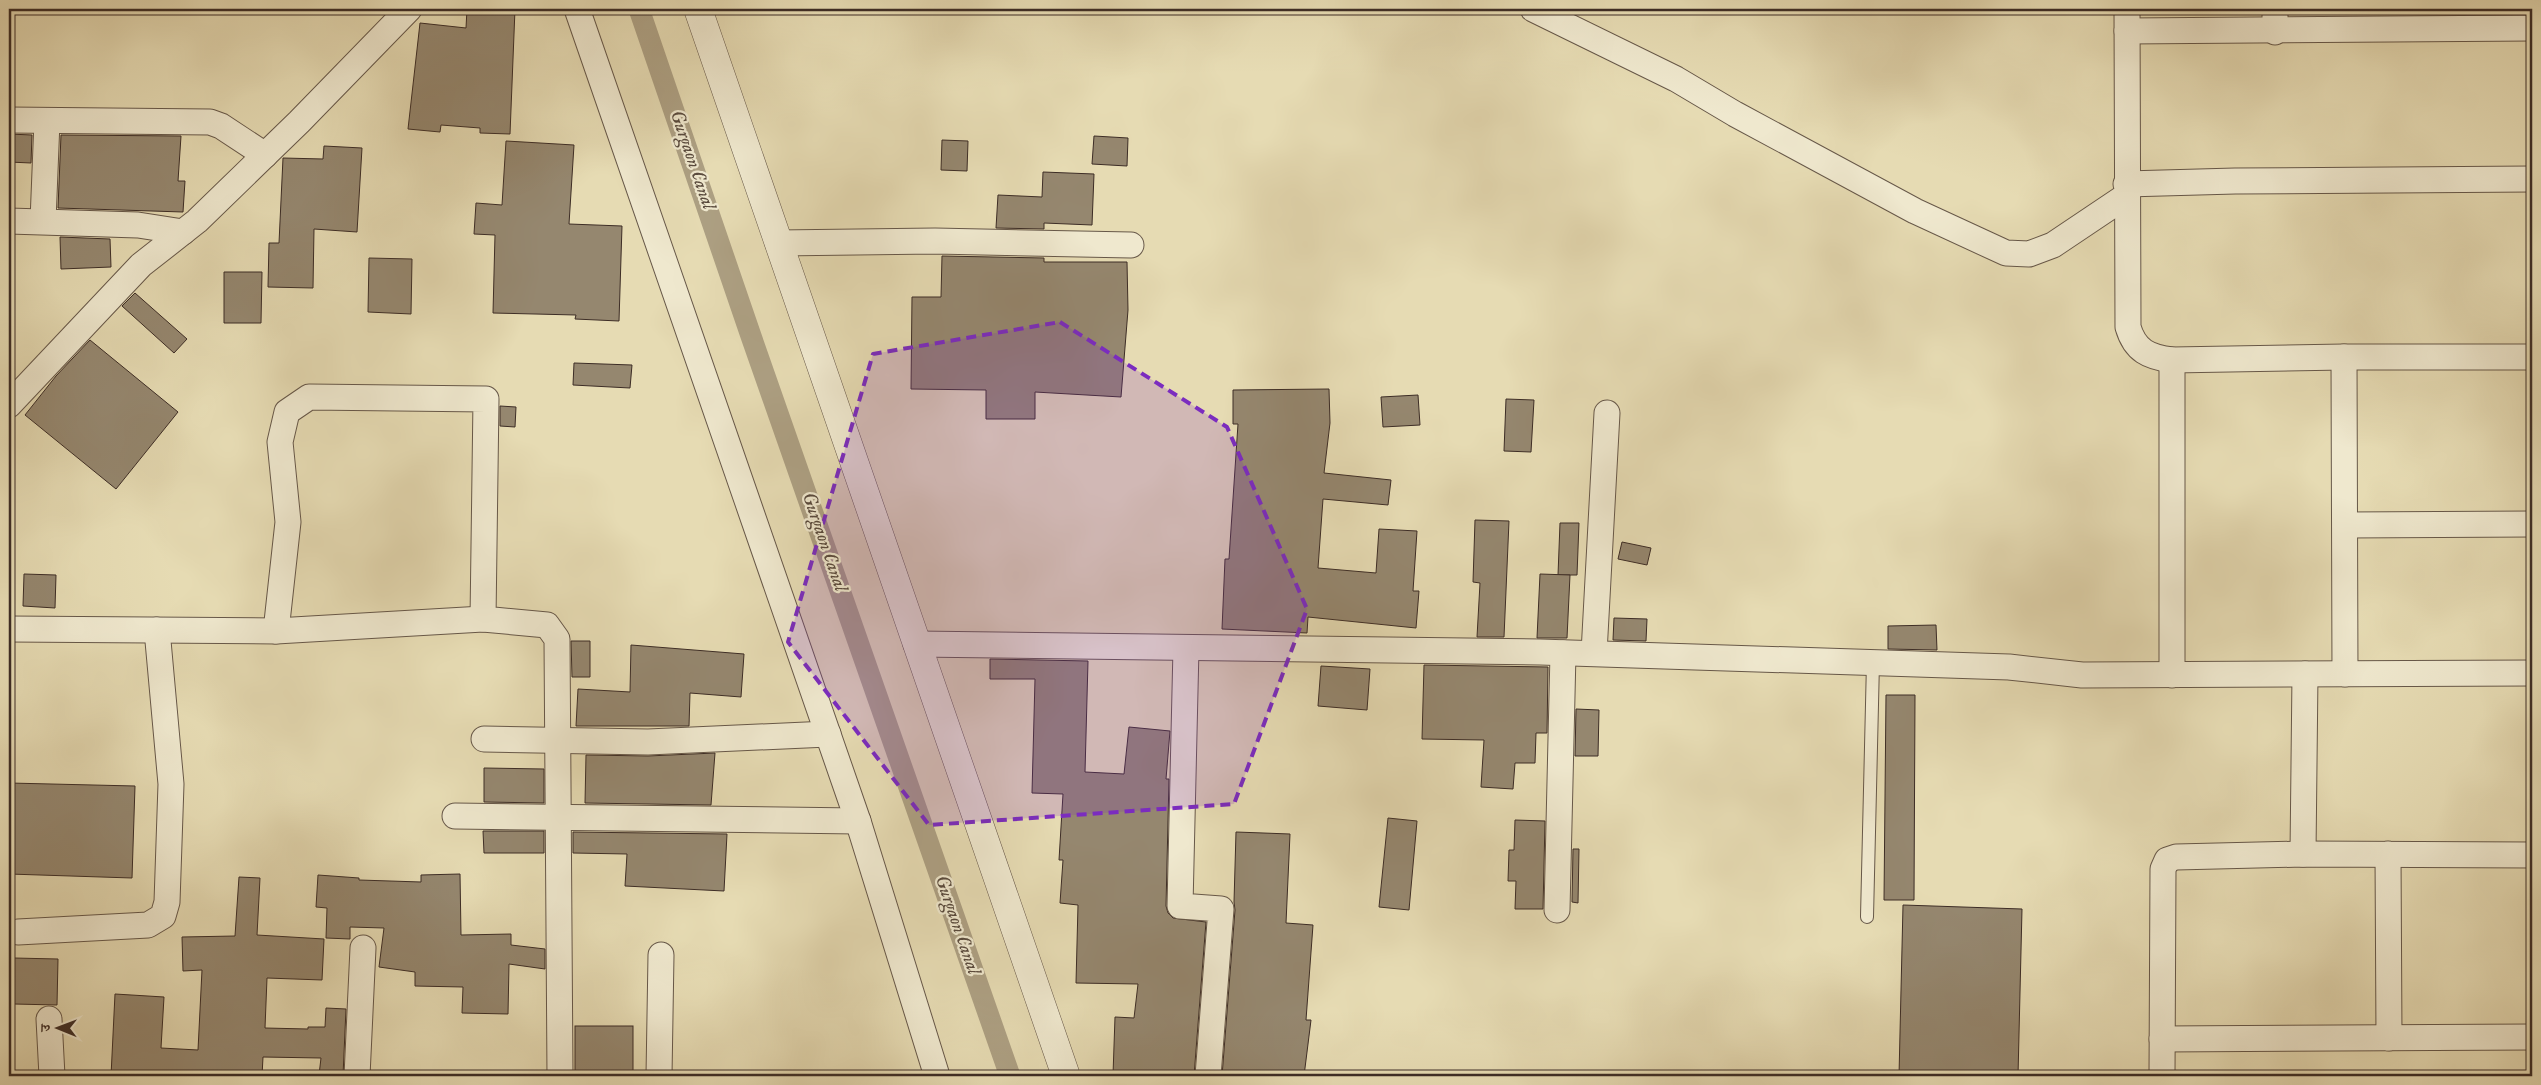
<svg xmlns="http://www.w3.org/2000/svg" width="2541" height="1085" font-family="'IM FELL English','Noto Serif Devanagari',serif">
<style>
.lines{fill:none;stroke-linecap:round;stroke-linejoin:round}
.canal{stroke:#ada083;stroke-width:21}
.building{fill:#95876f;stroke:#3d2d26}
.service-casing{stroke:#675849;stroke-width:14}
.minor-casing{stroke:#675849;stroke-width:27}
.tertiary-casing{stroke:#675849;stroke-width:29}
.service{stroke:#efe8ce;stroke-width:12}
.minor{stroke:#efe8ce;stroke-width:25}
.tertiary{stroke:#efe8ce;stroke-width:28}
.marked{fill:#7b2cbf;fill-opacity:0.2;stroke:#7b2cbf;stroke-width:4;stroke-dasharray:10 6;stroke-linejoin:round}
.labels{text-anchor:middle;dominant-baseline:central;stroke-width:4.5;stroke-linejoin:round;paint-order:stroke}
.water-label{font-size:19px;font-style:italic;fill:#594a3d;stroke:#efe8ce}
</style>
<rect width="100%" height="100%" fill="#e6dbb3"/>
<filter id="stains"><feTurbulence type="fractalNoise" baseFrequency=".004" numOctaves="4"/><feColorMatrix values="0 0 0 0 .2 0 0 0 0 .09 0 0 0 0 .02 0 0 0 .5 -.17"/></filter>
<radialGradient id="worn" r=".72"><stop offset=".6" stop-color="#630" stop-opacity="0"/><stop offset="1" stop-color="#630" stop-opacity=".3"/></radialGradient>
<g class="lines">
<polyline class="canal" points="639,9 751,336 1010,1076"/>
</g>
<g class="building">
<polygon points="467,9 515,9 510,134 480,133 480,128 441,125 440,132 408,129 420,23 466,28"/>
<polygon points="9,134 32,135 31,163 9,162"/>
<polygon points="61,135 181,136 178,181 185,181 183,212 58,208"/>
<polygon points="1094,136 1128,138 1127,166 1092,164"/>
<polygon points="942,140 968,141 967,171 941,170"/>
<polygon points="506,141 574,145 569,224 622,226 619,321 575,319 576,315 493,313 495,235 474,234 476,203 502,205"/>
<polygon points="324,146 362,148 357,232 314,229 313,288 268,287 269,243 279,243 283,158 323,159"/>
<polygon points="1043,172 1094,174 1092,225 1044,223 1044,229 996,228 998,195 1042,197"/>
<polygon points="60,237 110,239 111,267 61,269"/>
<polygon points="942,256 1044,258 1044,262 1127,262 1128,310 1121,397 1035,392 1035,419 986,419 986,390 911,389 912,297 941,297"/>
<polygon points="369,258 412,259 411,314 368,312"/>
<polygon points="224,272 262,272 261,323 224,323"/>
<polygon points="135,293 187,339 174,353 122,306"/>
<polygon points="90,340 178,412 116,489 25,415 56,376"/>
<polygon points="574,363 632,365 630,388 573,385"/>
<polygon points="1329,389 1330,423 1324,473 1391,480 1388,505 1323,499 1318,568 1376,573 1379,529 1417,531 1413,591 1419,591 1416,628 1308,617 1307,633 1222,629 1225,559 1229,559 1238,424 1233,424 1233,390"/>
<polygon points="1418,395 1420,425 1383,427 1381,397"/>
<polygon points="1506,399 1534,400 1531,452 1504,451"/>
<polygon points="500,406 516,407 515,427 500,426"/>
<polygon points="1475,520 1509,521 1504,637 1477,637 1480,583 1473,582"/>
<polygon points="1560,523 1579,523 1577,575 1558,575"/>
<polygon points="1622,542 1651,548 1647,565 1618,559"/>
<polygon points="24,574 56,575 55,608 23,606"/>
<polygon points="1540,574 1570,575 1567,638 1537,638"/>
<polygon points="1614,618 1647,619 1646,641 1613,640"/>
<polygon points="1936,625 1937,650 1888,649 1888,626"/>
<polygon points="571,641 590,641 590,677 572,677"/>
<polygon points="631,645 744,654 741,697 690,693 689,726 576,726 578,689 630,692"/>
<polygon points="990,659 1088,661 1085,772 1124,774 1129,727 1170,731 1166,779 1169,779 1166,906 1168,913 1173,918 1206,922 1194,1076 1113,1075 1115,1017 1134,1018 1138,984 1076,983 1078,905 1060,903 1063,860 1059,860 1063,794 1032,793 1035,679 990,679"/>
<polygon points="1424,665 1548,667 1547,733 1536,733 1535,763 1515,763 1513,789 1481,787 1484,740 1422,739"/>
<polygon points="1321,666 1370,669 1367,710 1318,706"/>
<polygon points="1886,695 1915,695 1914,900 1884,900"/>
<polygon points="1576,709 1599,710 1598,756 1575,756"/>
<polygon points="715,753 711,805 585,803 586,755 648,756"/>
<polygon points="484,768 544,769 544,803 484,802"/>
<polygon points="9,783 135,786 132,878 9,874"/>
<polygon points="1388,818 1417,821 1409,910 1379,907"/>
<polygon points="1515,820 1545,821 1543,909 1515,909 1516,881 1508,881 1509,850 1514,850"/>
<polygon points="483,831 544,831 544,853 484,853"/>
<polygon points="573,832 727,834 724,891 625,886 627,854 573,853"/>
<polygon points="1236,832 1290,834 1286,923 1313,925 1306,1020 1311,1020 1304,1076 1222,1076 1235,910 1234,902"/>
<polygon points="1573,849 1579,849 1578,903 1572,902"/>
<polygon points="460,874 461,935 511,934 511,945 545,949 545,969 509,964 508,1014 462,1013 463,987 415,986 415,972 379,967 384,928 350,927 350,939 326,938 327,908 316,907 318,875 359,878 359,880 421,882 421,875"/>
<polygon points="239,877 260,878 257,935 324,939 322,980 267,978 265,1028 308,1029 308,1027 325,1027 326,1008 346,1009 343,1076 319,1075 321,1058 263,1057 262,1076 111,1076 115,994 164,997 161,1048 198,1050 202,970 183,971 182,937 235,936"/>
<polygon points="1903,905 2022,909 2018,1076 1899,1076"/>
<polygon points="14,958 58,959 57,1005 14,1004"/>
<rect x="575" y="1026" width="58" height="50"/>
</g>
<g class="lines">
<defs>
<polyline id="service" points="1867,917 1873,662"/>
<g id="minor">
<polyline points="577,9 858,821 937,1076"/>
<polyline points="1533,9 1676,79 1735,114 1915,211 2006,253 2029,254 2053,245 2126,196"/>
<path d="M2127,9L2128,327C2135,351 2149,357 2172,360L2344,357H2532"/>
<polyline points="2127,31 2532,28"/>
<polyline points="2275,32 2275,9"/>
<polyline points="9,120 210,122 221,126 265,155"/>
<polyline points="2126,184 2235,181 2532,179"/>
<polyline points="9,221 138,225 183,232"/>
<polyline points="43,221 47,121"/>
<polyline points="778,243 935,241 1131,245"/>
<polyline points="2344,357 2345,674"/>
<polyline points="9,405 141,265 197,221 299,122 409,9"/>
<polyline points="2346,525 2532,524"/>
<polyline points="9,629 276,631 483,619"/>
<polyline points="276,631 288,522 280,442 287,412 309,397 486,399 483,619 547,625 557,639 560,1076"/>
<polyline points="916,644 1540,652 2009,667 2082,675 2532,673"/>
<polyline points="1186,648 1180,906 1221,909 1208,1076"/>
<polyline points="1594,653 1607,413"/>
<polyline points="2172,675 2172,360"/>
<polyline points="484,739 648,742 828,734"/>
<polyline points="455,816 858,821"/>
<polyline points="2303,854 2305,674"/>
<polyline points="2388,854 2389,1038"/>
<polyline points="1557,910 1563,653"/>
<polyline points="18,932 148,925 163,916 167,902 171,784 157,630"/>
<polyline points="49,1019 52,1076"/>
<polyline points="2162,1039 2532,1037"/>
<polyline points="357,1076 363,948"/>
<polyline points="659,1076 661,955"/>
<polyline points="2162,1076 2163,869 2167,860 2176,857 2303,854 2532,855"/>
</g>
<polyline id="tertiary" points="698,9 1066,1076"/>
</defs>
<use href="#service" class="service-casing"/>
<use href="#minor" class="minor-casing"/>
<use href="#tertiary" class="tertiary-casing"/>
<use href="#service" class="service"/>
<use href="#minor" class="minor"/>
<use href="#tertiary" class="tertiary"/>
</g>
<path class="marked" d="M1060,322L1227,427L1307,609L1234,804L929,825L788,642L873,354Z"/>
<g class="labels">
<g class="water-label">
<text transform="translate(692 160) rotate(71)">Gurgaon Canal</text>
<text transform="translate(824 542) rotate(71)">Gurgaon Canal</text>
<text transform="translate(957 925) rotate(71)">Gurgaon Canal</text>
</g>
</g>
<rect width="2541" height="1085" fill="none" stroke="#e6dbb3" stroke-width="30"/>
<rect x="10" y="10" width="2521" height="1065" fill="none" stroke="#3d2d26" stroke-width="2.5"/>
<rect x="15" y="15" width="2511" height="1055" fill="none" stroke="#3d2d26"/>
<g transform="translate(58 1028) rotate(271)" stroke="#efe8ce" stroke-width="4" paint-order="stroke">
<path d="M0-4L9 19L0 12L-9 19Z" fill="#3d2d26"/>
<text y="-8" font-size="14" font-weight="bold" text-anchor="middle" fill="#3d2d26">उ</text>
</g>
<rect width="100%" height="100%" filter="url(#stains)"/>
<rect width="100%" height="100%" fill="url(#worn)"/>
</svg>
